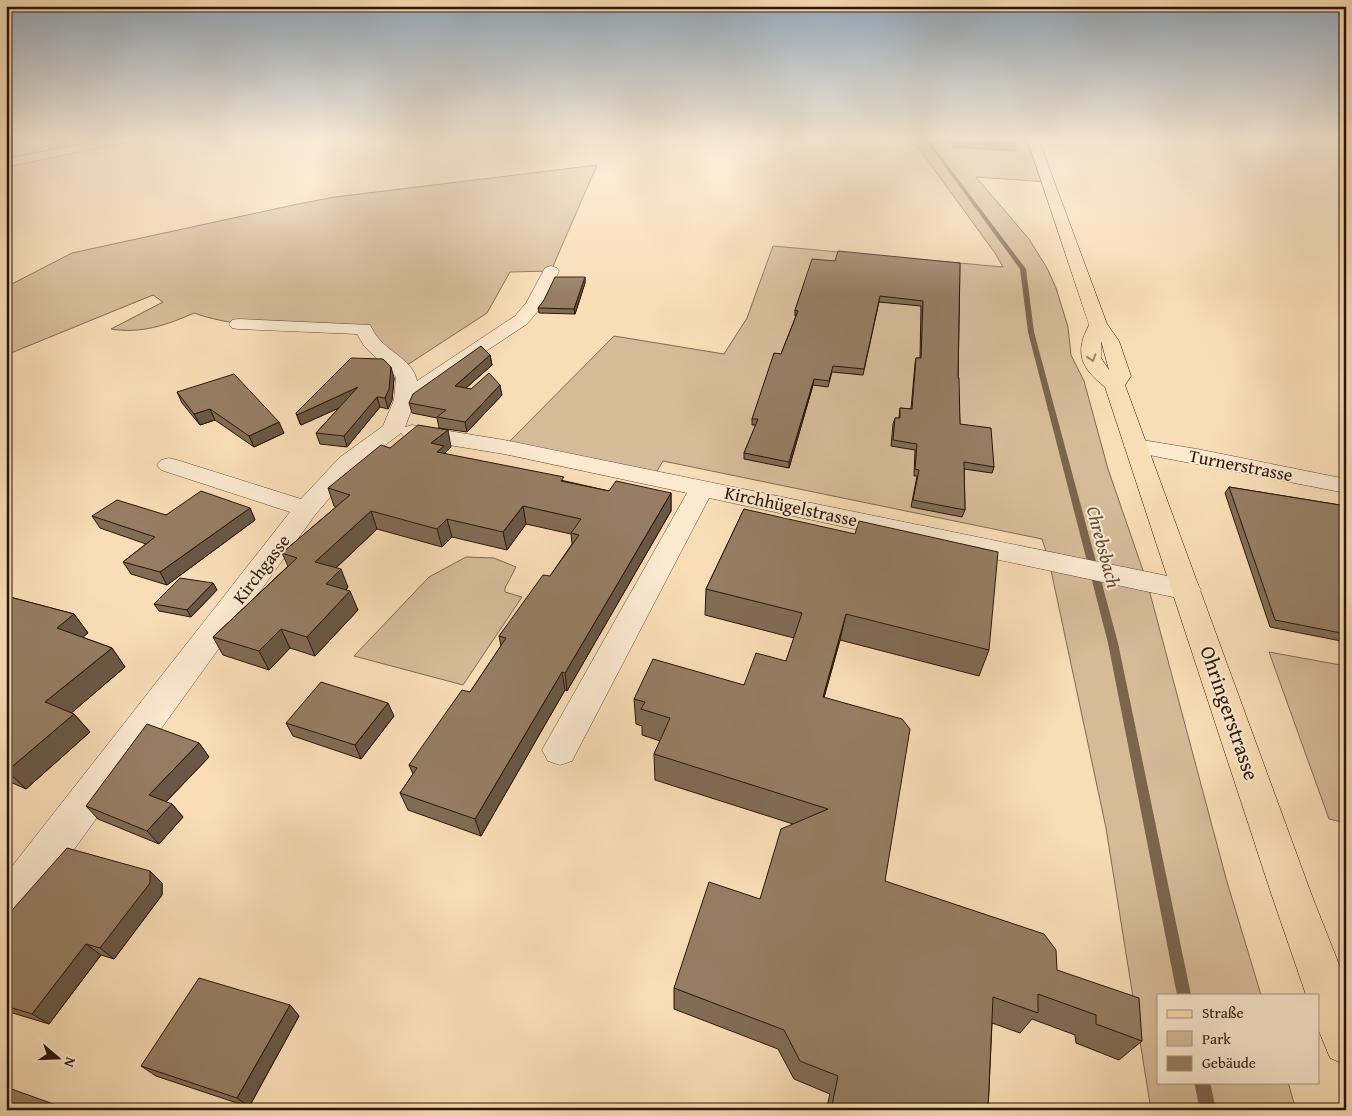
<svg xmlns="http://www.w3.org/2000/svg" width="1352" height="1116" font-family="'Gentium Book Plus',serif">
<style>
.green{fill:#d6bb99;stroke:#806851}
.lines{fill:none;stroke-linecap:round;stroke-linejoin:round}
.stream{fill:#7c644d;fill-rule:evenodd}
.minor-casing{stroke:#5e4734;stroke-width:1}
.major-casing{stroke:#2a1509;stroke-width:1}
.minor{fill:#fbe9d0;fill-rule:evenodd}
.major{fill:#f9ddb6;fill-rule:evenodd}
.wall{fill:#816c55;stroke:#2a1509}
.shaded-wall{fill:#695845;stroke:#2a1509}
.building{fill:#967d63;stroke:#2a1509}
.oneway{stroke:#9c8368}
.labels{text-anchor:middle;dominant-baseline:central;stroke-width:4;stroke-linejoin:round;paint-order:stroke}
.street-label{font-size:18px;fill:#2a1509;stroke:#fbe9d0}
.water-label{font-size:19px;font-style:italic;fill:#614a37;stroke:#fbe9d0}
.near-street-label{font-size:21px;fill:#2a1509;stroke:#fbe9d0}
</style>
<rect width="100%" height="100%" fill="#f9ddb6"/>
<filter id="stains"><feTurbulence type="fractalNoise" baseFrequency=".004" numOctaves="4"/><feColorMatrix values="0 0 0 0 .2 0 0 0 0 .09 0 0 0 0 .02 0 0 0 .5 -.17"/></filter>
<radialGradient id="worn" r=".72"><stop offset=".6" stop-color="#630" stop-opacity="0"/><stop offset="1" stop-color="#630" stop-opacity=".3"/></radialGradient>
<g class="green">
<polygon points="913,138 1032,138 1047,182 976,177 1029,239 1047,268 1056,288 1068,327 1071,355 1084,381 1108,469 1147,582 1227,882 1261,995 1158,995 1158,1082 1288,1082 1296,1110 1151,1110 1106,828 1049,561 1042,539 663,461 653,478 504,447 614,336 724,354 747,318 773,246 1003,267 995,253 917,146"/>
<path d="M597,165L551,271L510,272L487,313L401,369L363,329C310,327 244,331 194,313C167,325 141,334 111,329L163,302L153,295L6,355V319L10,317L6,316V287L72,253L298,204L335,197Z"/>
<polygon points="466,557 494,558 516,567 505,588 505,592 522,597 463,685 354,656 429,577"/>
<polygon points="1269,652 1346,666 1346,823 1329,819"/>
</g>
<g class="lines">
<g class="stream">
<polygon points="924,138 927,138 1026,269 1034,332 1118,643 1191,995 1177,995 1108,643 1028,332 1020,269"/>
<polygon points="1194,1082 1210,1082 1216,1110 1200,1110"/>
</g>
<defs>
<g id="minor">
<polygon points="112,138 136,138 131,141 6,167 6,159"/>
<path d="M551,266L557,268L559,271L543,305L527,324L453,373L414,403L405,427L412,425L504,440L1187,580L1197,583L1201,590L1197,597L1187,600L709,498L572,761L560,765L548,761L542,750L687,493L504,454L412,439L404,437L401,433L355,468L315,515L21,923L6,929V874L290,512L161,470L157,465L161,460L169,458L177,460L301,499L339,458L383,426L394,400L396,377L364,346L357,334L238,329L232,328L229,324L232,320L238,319L370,325C373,330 375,335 379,339C390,352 414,362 417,381L515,316L526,303L545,268Z"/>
<polygon points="1136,439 1197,449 1346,479 1346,493 1128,451 1124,446 1128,441"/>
</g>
<path id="major" d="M1027,138H1038L1107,324L1119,341L1131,376L1125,385L1312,896L1346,982V1065L1330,1058L1318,1029V995H1306L1272,896L1105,387C1081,368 1074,353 1089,325ZM1101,341L1109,370L1101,358Z"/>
</defs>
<use href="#minor" class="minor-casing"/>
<use href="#major" class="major-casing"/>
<use href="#minor" class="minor"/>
<use href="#major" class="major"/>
</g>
<g class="wall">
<polygon points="947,138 1014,138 1016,146 1015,151 953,147 953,142 947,139"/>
<polygon points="835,261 960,263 958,378 960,424 994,467 992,473 964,469 965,510 962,517 911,507 917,476 914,476 915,450 891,446 893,424 895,418 899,418 900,408 911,409 915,364 916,358 920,358 921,306 879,302 863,375 832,372 828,387 813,385 789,468 744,459 744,453 756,425 752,425 752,419 781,354 796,316 795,316 795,310"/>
<polygon points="585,277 585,283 575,314 539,313 538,308"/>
<polygon points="490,355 492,365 466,388 502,395 467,432 439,428 437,418 412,413 409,403"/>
<polygon points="394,378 392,400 388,409 380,407 347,447 320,444 316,433 339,408 301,425 300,424 296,413"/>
<polygon points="177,392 284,433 254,447 215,420 200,425 182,403"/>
<polygon points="451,447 445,453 445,454 565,481 609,491 671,493 671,511 567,691 565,690 481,836 408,810 400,793 413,774 409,765 470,692 501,646 499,636 550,576 572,544 571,534 526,524 507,550 452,537 442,547 377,529 336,568 348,587 346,590 358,610 315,656 290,648 269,670 223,655 213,637 288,566 282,553 336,507 334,506 328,488 390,448"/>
<polygon points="1229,487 1346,506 1346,642 1270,627 1225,493"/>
<polygon points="250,508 255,520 167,585 131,574 123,562 146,544 100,528 92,516 166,515"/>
<polygon points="744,509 989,650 979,676 840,640 824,697 885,881 1057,970 1142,1041 1119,1060 1076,1043 1075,1035 1032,1019 1020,1033 992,1023 988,1110 826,1110 830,1094 794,1079 778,1049 674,1009 674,988 760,899 793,824 655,780 654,754 660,741 642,735 642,726 636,724 634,699 744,685 786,661 794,638 705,615 706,589"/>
<polygon points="213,583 217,590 191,617 159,611 154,604"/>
<polygon points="6,596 74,614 88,633 82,637 112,648 125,667 71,713 74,714 90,732 26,789 6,780"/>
<polygon points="394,716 361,759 293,736 286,723"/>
<polygon points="199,743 209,757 166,802 172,804 183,817 159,844 98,819 86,806"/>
<polygon points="150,871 162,883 162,895 114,959 101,955 49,1024 6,1011 6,917"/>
<polygon points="290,1005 299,1016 249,1107 156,1076 141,1066"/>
</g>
<g class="shaded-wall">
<polygon points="585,277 585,283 575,314 574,309"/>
<polygon points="490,355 492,365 457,396 455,386"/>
<polygon points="391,367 394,378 392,400 388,409 385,398"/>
<polygon points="814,379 813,385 789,468 789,462"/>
<polygon points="500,385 502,395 467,432 465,422"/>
<polygon points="358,387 361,398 301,425 297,415"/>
<polygon points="377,397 380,407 347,447 344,436"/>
<polygon points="210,409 215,420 200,425 194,414"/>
<polygon points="279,422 284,433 254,447 249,436"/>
<polygon points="448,430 451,447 445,453 448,464 441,469 431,443"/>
<polygon points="671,493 671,511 567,691 565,673"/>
<polygon points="523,506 526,524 507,550 503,532"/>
<polygon points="250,508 255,520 167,585 160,572"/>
<polygon points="371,511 377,529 323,580 315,562"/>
<polygon points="447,519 452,537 442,547 437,529"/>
<polygon points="341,569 348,587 333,603 326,584"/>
<polygon points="213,583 217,590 191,617 187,610"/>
<polygon points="350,591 358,610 315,656 307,637"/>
<polygon points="74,614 88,633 71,647 57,628"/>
<polygon points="846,614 840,640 817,723 823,697"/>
<polygon points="281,629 290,648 269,670 259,651"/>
<polygon points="112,648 125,667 62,721 45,702"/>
<polygon points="562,672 565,690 481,836 475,819"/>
<polygon points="388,703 394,716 361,759 355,745"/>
<polygon points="74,714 90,732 26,789 7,771"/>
<polygon points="199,743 209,757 160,808 149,795"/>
<polygon points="172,804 183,817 159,844 147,831"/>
<polygon points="150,871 162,883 162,895 114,959 100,948"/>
<polygon points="86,944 101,955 49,1024 32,1014"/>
<polygon points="290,1005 299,1016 249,1107 237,1098"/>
</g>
<g class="building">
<polygon points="954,138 1014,138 1016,146 954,142"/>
<polygon points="838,251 960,263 958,378 959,378 960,424 991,428 994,467 964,462 965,510 913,500 919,470 915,469 917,444 893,440 895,418 900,418 900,408 912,409 916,358 921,358 923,301 880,296 864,369 833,366 829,381 814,379 789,462 744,453 758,419 752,419 774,353 781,354 798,311 795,310 812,259 835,261"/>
<polygon points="555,277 585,277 574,309 538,308 544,300"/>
<polygon points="481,346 490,355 455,386 471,389 489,373 500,385 465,422 437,417 446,410 409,403 413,394"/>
<polygon points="351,358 383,359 391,367 389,389 385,398 377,397 344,436 316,433 358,387 297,415 296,413"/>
<polygon points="234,374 279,422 249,436 210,409 194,414 177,392"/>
<polygon points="418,425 448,430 431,443 444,446 437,452 564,477 561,481 609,491 616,481 671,493 565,673 562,672 475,819 400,793 417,768 409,765 462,690 470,692 506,638 499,636 543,575 550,576 579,535 571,533 581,519 523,506 503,532 447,519 437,529 371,511 315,562 341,569 326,584 350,591 307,637 281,629 259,651 213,637 297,558 282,553 350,495 328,488 381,445 390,448"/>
<polygon points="1229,487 1346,506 1346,634 1275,620"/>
<polygon points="201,491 250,508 160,572 123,562 155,537 92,516 117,500 166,515"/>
<polygon points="744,509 855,534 859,521 998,552 989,650 846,614 823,697 902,719 910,729 885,881 1044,934 1056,950 1057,970 1139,998 1142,1041 1096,1024 1096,1015 1038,994 1038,1013 993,997 988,1110 831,1110 838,1076 800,1061 784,1030 674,988 709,882 760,899 781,829 828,809 654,754 670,718 641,709 645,702 634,699 653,659 744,685 756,653 786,661 802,613 706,589"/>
<polygon points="180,578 213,583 187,610 154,604"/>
<polygon points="6,596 74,614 57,628 112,648 45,702 74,714 7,771 6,770"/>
<polygon points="321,682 388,703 355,745 286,723"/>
<polygon points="147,724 199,743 149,795 172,804 147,831 86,806"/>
<polygon points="67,848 150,871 150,883 100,948 86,944 32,1014 6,1006 6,917"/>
<polygon points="199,978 290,1005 237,1098 141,1066"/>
<polygon points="6,1087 70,1110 6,1110"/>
</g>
<defs><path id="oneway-chevron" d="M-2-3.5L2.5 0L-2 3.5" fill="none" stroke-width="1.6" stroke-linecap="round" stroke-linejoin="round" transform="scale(1.25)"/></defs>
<use class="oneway" href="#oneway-chevron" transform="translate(1092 358) rotate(73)"/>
<linearGradient id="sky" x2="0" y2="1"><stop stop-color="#93a9bc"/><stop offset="0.47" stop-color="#fcf0de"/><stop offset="1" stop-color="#fcf0de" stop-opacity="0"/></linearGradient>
<rect width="1352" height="295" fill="url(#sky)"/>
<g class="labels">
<g class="street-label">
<text transform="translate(1241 465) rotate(11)">Turnerstrasse</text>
<text transform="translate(791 506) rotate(12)">Kirchhügelstrasse</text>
<text transform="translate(261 569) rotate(-53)">Kirchgasse</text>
</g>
<g class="water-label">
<text transform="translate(1104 547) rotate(75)">Chrebsbach</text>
</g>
<g class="near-street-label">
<text transform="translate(1230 713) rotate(71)">Ohringerstrasse</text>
</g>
</g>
<rect width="1352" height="1116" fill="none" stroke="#f9ddb6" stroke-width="25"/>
<rect x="8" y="8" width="1337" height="1101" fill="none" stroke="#2a1509" stroke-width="2.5"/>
<rect x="12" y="12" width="1327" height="1091" fill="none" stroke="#2a1509"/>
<rect x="1157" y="994" width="162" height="90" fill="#fbe9d0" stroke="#a79480"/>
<rect x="1167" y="1010" width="25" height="8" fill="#f9ddb6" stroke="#a79480"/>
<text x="1202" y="1018" font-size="15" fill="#2a1509">Straße</text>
<rect x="1167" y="1031" width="25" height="15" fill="#d6bb99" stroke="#a79480"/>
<text x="1202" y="1044" font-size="15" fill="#2a1509">Park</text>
<rect x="1167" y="1056" width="25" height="15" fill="#967d63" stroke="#a79480"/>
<text x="1202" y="1068" font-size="15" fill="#2a1509">Gebäude</text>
<g transform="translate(58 1058) rotate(109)" stroke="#fbe9d0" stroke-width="4" paint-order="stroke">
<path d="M0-4L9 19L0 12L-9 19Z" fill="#2a1509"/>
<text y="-8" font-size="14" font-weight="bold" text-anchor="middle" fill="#2a1509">N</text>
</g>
<rect width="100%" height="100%" filter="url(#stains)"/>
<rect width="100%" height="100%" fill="url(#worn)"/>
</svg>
